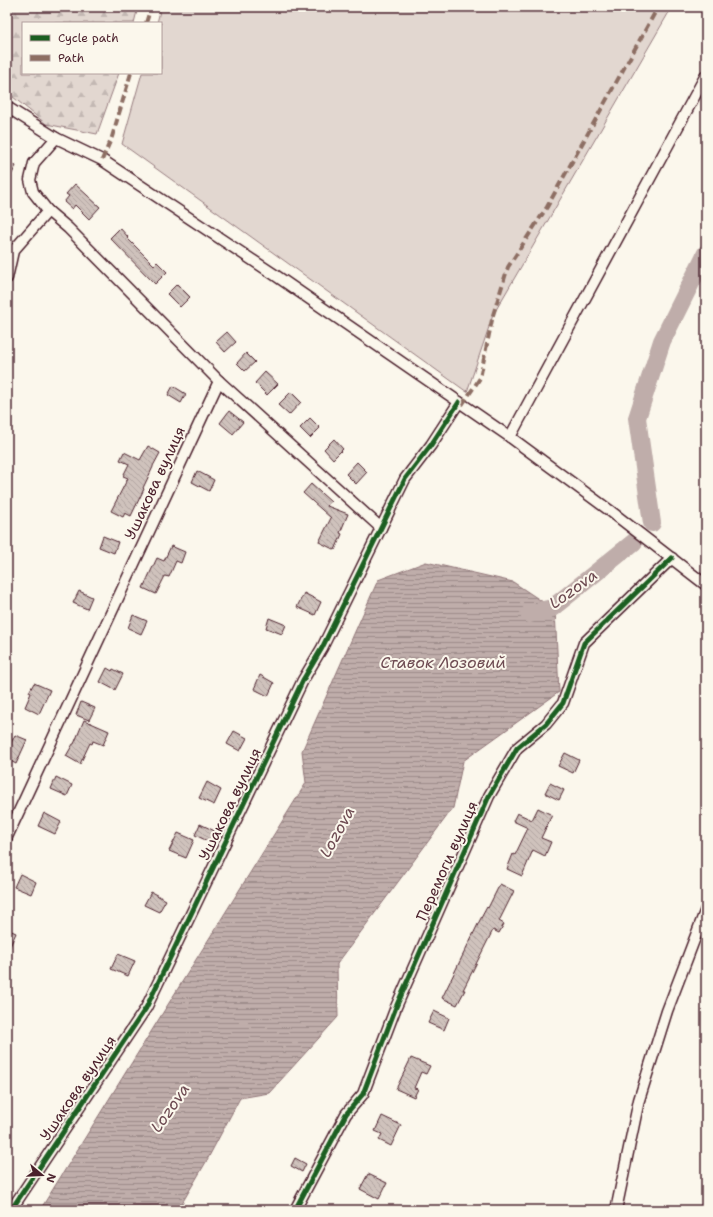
<svg xmlns="http://www.w3.org/2000/svg" width="713" height="1217" font-family="'Shantell Sans',sans-serif">
<style>
.grass{fill:#e2d7d0;stroke:#967b7e}
.forest{fill:url(#forest-firs);stroke:#967b7e}
.water{fill:url(#water-rules);stroke:#907477}
.lines{fill:none;stroke-linecap:round;stroke-linejoin:round}
.river{stroke:#bfadaa;stroke-width:18}
.building{fill:url(#building-back-hatch);stroke:#4a1f2b}
.minor-casing{stroke:#4a1f2b;stroke-width:13}
.minor{stroke:#fbf7ec;stroke-width:10}
.quiet{stroke:#8d6e63;stroke-width:4;stroke-dasharray:8 4;stroke-linecap:butt}
.cycleway-casing{stroke:#fbf7ec;stroke-width:8}
.cycleway{stroke:#1b5e20;stroke-width:5}
.labels{text-anchor:middle;dominant-baseline:central;stroke-width:4;stroke-linejoin:round;paint-order:stroke}
.street-label{font-size:15px;fill:#4a1f2b;stroke:#fbf7ec}
.water-label{font-size:16px;font-style:italic;fill:#6d4a51;stroke:#fbf7ec}
</style>
<defs>
<pattern id="forest-firs" width="22" height="20" patternUnits="userSpaceOnUse"><rect width="22" height="20" fill="#e2d7d0"/><path d="M5 1l3.5 6h-7zM16 11l3.5 6h-7z" fill="#c3b8b3"/></pattern>
<pattern id="water-rules" width="6" height="5" patternUnits="userSpaceOnUse"><rect width="6" height="5" fill="#bfadaa"/><path d="M0 2.5h6" fill="none" stroke="#9d8c8b"/></pattern>
<pattern id="building-back-hatch" width="6" height="6" patternUnits="userSpaceOnUse"><rect width="6" height="6" fill="#cfc2bc"/><path d="M-1 5l2 2M0 0l6 6M5-1l2 2" fill="none" stroke="#b3a6a2"/></pattern>
</defs>
<rect width="100%" height="100%" fill="#fbf7ec"/>
<filter id="ink" filterUnits="userSpaceOnUse"><feTurbulence type="fractalNoise" baseFrequency=".025" numOctaves="2"/><feDisplacementMap in="SourceGraphic" scale="8" xChannelSelector="R" yChannelSelector="G"/><feConvolveMatrix kernelMatrix="1 2 1 2 8 2 1 2 1" color-interpolation-filters="sRGB"/></filter>
<g filter="url(#ink)">
<polygon class="grass" points="161,7 672,7 493,315 467,392 122,144 142,73 161,73 161,23 157,23"/>
<polygon class="forest" points="7,7 138,7 134,23 23,23 23,73 119,73 97,134 46,124 7,92"/>
<polygon class="water" points="426,562 513,582 555,610 559,692 463,761 453,808 337,964 338,1017 269,1093 240,1098 206,1162 178,1210 40,1210 306,783 302,751 378,580"/>
<g class="lines">
<g class="river">
<polyline points="652,523 637,418 662,341 706,253"/>
<polyline points="529,614 552,608 634,542"/>
</g>
</g>
<g class="building">
<polygon points="7,161 16,166 7,183"/>
<polygon points="75,184 100,207 89,219 75,205 72,209 64,202 69,196 66,194"/>
<polygon points="120,228 128,237 127,238 154,265 157,262 167,272 155,284 110,238"/>
<polygon points="177,284 190,297 180,307 167,294"/>
<polygon points="227,332 236,342 225,352 216,342"/>
<polygon points="246,353 255,362 245,371 237,363"/>
<polygon points="265,372 278,384 267,395 255,383"/>
<polygon points="173,386 186,394 181,403 168,395"/>
<polygon points="291,392 301,402 289,415 278,405"/>
<polygon points="229,411 243,422 233,434 220,423"/>
<polygon points="310,418 320,428 310,438 300,428"/>
<polygon points="334,439 343,449 333,459 324,449"/>
<polygon points="148,446 160,453 153,466 153,467 143,488 144,489 131,516 125,513 123,517 111,511 128,478 123,476 129,464 120,460 124,452 140,460"/>
<polygon points="357,462 367,472 356,484 346,474"/>
<polygon points="197,471 214,480 209,491 192,482"/>
<polygon points="311,484 331,502 327,506 348,514 340,533 342,534 335,550 319,542 331,518 303,493"/>
<polygon points="103,536 118,542 114,553 99,547"/>
<polygon points="171,546 185,552 181,563 176,561 169,577 165,576 156,594 143,588 157,558 164,561"/>
<polygon points="79,591 92,597 87,609 73,603"/>
<polygon points="304,593 321,602 315,615 297,607"/>
<polygon points="133,615 147,621 141,634 128,628"/>
<polygon points="269,618 286,625 282,634 266,628"/>
<polygon points="107,668 112,671 113,669 123,674 115,690 100,682"/>
<polygon points="260,675 274,683 268,696 254,689"/>
<polygon points="34,683 50,690 39,714 25,707 31,693 29,692"/>
<polygon points="81,702 95,708 89,720 76,715"/>
<polygon points="84,720 109,731 103,745 93,741 92,744 90,743 80,764 66,756 73,744 74,744"/>
<polygon points="234,731 247,738 240,751 227,744"/>
<polygon points="15,735 27,740 16,764 7,759 7,746 9,747"/>
<polygon points="565,753 579,760 573,773 558,766"/>
<polygon points="56,777 72,785 67,796 51,789"/>
<polygon points="207,782 221,790 214,805 199,798"/>
<polygon points="550,783 564,790 559,800 545,793"/>
<polygon points="538,808 552,815 541,838 551,842 545,856 533,850 522,876 507,869 513,854 515,855 528,828 513,821 517,813 532,820"/>
<polygon points="44,813 61,822 55,834 38,826"/>
<polygon points="200,824 219,833 214,844 195,835"/>
<polygon points="178,833 194,840 186,858 169,851"/>
<polygon points="20,874 36,882 31,894 14,887"/>
<polygon points="500,884 514,891 499,921 504,924 499,933 493,930 463,990 465,990 457,1005 442,998 480,920 487,907 488,908"/>
<polygon points="151,892 166,900 159,912 144,905"/>
<polygon points="7,929 16,933 7,953"/>
<polygon points="118,954 135,961 128,976 111,969"/>
<polygon points="434,1011 449,1018 444,1030 428,1023"/>
<polygon points="411,1058 430,1066 426,1074 421,1072 414,1088 418,1089 414,1097 396,1089"/>
<polygon points="382,1116 401,1125 391,1146 379,1140 382,1134 375,1131"/>
<polygon points="295,1158 306,1164 302,1172 291,1166"/>
<polygon points="368,1174 387,1183 379,1199 360,1189"/>
</g>
<g class="lines">
<defs>
<g id="minor">
<polyline points="7,107 56,138 102,160 275,275 510,437 609,510 706,585"/>
<polyline points="56,138 34,163 30,180 33,192 48,211 68,228 219,381 381,528"/>
<polyline points="7,278 13,251 48,211"/>
<polyline points="510,437 706,75"/>
<polyline points="7,837 219,381"/>
<polyline points="11,1210 146,1008 303,680 322,648 405,479 431,445 459,402"/>
<polyline points="295,1210 346,1114 363,1094 396,1007 489,796 517,748 546,724 563,703 584,643 672,558"/>
<polyline points="616,1210 639,1100 667,1011 706,909"/>
</g>
</defs>
<use href="#minor" class="minor-casing"/>
<use href="#minor" class="minor"/>
<g class="quiet">
<polyline points="146,23 151,7"/>
<polyline points="102,160 112,137 131,73"/>
<polyline points="462,405 480,378 493,315 508,267 547,207 658,7"/>
</g>
<defs>
<g id="cycleway">
<polyline points="11,1210 146,1008 303,680 322,648 405,479 431,445 459,402"/>
<polyline points="295,1210 346,1114 363,1094 396,1007 489,796 517,748 546,724 563,703 584,643 672,558"/>
</g>
</defs>
<use href="#cycleway" class="cycleway-casing"/>
<use href="#cycleway" class="cycleway"/>
</g>
</g>
<g class="labels">
<g class="street-label">
<text transform="translate(155 483) rotate(-65)">Ушакова вулиця</text>
<text transform="translate(230 804) rotate(-64)">Ушакова вулиця</text>
<text transform="translate(447 861) rotate(-66)">Перемоги вулиця</text>
<text transform="translate(78 1088) rotate(-56)">Ушакова вулиця</text>
</g>
<g class="water-label">
<text transform="translate(573 589) rotate(-36)">Lozova</text>
<text x="443" y="662">Ставок Лозовий</text>
<text transform="translate(337 832) rotate(-61)">Lozova</text>
<text transform="translate(170 1108) rotate(-55)">Lozova</text>
</g>
</g>
<rect width="713" height="1217" fill="none" stroke="#fbf7ec" stroke-width="24"/>
<rect x="12" y="12" width="689" height="1193" fill="none" stroke="#4a1f2b" stroke-width="1.5" filter="url(#ink)"/>
<rect x="22" y="22" width="140" height="52" fill="#fbf7ec" stroke="#b4a19f"/>
<rect x="30" y="35" width="20" height="6" fill="#1b5e20" stroke="#b4a19f"/>
<text x="58" y="42" font-size="12" fill="#4a1f2b">Cycle path</text>
<rect x="30" y="55" width="20" height="6" fill="#8d6e63" stroke="#b4a19f"/>
<text x="58" y="62" font-size="12" fill="#4a1f2b">Path</text>
<g transform="translate(42 1175) rotate(109)" stroke="#fbf7ec" stroke-width="3" paint-order="stroke">
<path d="M0-3L7 15L0 10L-7 15Z" fill="#4a1f2b"/>
<text y="-6" font-size="11" font-weight="bold" text-anchor="middle" fill="#4a1f2b">N</text>
</g>
</svg>
